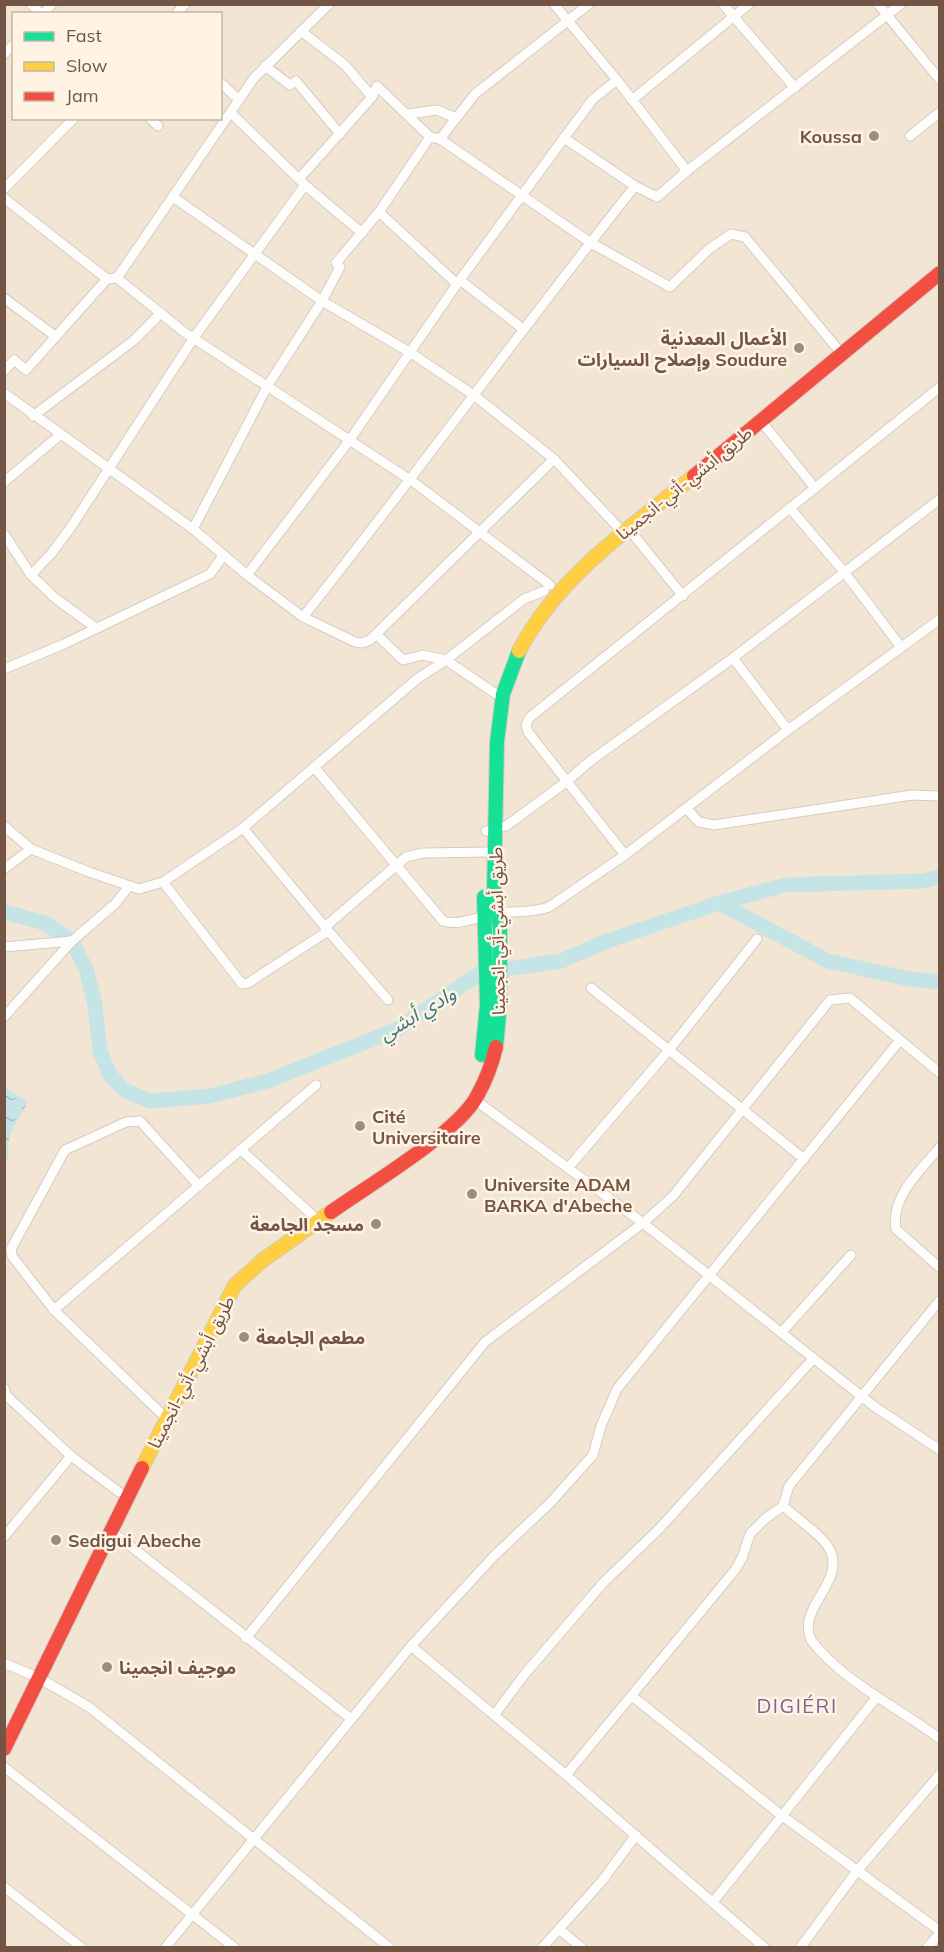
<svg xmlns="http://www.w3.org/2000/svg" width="944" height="1952" font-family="Mulish,'Noto Sans Arabic',sans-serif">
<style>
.residential{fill:#f2e5d3;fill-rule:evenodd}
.water{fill:url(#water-ripples)}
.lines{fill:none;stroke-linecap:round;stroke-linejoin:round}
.river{stroke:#c5e4e6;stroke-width:15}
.street-casing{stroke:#d6ccc3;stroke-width:11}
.fast-casing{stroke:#d4cac2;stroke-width:16}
.slow-casing{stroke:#d4cac2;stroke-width:16}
.jam-casing{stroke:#d4cac2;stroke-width:16}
.street{stroke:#fefdfb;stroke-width:9}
.fast{stroke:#16e098;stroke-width:14}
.slow{stroke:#ffcf43;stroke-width:14}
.jam{stroke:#f24e42;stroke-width:14}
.poi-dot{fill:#a08b7d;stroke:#fff4e4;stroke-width:2}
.labels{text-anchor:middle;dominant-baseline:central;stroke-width:5;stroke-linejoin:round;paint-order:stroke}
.poi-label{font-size:18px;font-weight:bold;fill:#735545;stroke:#fff4e4;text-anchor:start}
.street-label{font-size:18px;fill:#735545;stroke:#fff4e4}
.water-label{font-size:20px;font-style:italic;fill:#3b7681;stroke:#fff4e4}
.neighbourhood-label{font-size:20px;letter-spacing:1.5px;fill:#846097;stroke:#fff4e4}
</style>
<defs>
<pattern id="water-ripples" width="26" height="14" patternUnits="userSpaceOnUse" patternTransform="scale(1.5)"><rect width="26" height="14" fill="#c5e4e6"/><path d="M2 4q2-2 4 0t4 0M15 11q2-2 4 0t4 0" fill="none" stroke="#a4bcbc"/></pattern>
</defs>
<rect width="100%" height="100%" fill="#f5efe4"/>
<path class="residential" d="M5,5H939V1947H5ZM14,14H220V118H14Z"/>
<path class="water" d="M5,1087L28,1102C19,1119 3,1138 9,1157L5,1160Z"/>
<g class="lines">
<g class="river">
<polyline points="719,903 828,961 909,979 940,982"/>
<polyline points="4,912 45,923 72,941 86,969 95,1005 100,1051 110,1075 124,1090 150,1101 210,1096 268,1081 396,1030 480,973 561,961 607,941 719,903 785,885 923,881 940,877"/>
</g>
<defs>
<g id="street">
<polyline points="31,4 41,14"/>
<polyline points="554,4 617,80 687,171 901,4"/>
<path d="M589,4L475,94L440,139L430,137L379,212L336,263L340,267L322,301L268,385L193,529L247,575L303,617C416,475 522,328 635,186L657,197L687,171"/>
<polyline points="723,4 795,88"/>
<polyline points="878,4 940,80"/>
<polyline points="43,14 52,4"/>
<polyline points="176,14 185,4"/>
<polyline points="301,31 345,65 372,97"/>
<polyline points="4,54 14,44"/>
<polyline points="265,66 290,85 296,81 340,134"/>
<polyline points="617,80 593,99 564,138 635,186"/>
<polyline points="220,82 239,100"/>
<polyline points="632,100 749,4"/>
<polyline points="231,113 305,185 362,233"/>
<polyline points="408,114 437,110 456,118"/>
<polyline points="150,118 158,126"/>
<polyline points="910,136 940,112"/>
<polyline points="440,139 591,243 670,287 709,249 731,234 745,237 836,347"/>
<polyline points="299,179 372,97 377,86 430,137"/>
<polyline points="4,189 74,118"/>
<polyline points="173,197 322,301 411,353 475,396 554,459"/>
<polyline points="4,198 107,279 117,278 184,332 412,481 550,585"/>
<polyline points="379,212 457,284"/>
<polyline points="117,278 254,78 329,4"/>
<polyline points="460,280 523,329"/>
<polyline points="4,298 55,336"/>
<polyline points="4,371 14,360 26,370 107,279"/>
<polyline points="4,393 193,529"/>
<polyline points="33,416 133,341 161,313"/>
<polyline points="761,421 815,488 790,508 845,573 901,647"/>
<polyline points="4,482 60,435"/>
<polyline points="815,488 940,387"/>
<polyline points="790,508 529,718 526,725 528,732 625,855 788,730 940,619"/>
<polyline points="628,528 683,596"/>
<polyline points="4,534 31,575 55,598 96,628"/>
<polyline points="31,575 51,554 71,527 195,336 305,185"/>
<polyline points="247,575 349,441 457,284 564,138"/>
<polyline points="303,617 355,642 362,643 370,640 554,459 617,526"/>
<polyline points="376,634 403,660 423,655 446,660 524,599 544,591"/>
<polyline points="733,658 788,730"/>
<polyline points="4,669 64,644 210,574 223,556"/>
<path d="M315,768L443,921C460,926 477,917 493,914C512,910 530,914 549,907L625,855"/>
<polyline points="687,809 699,822 714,825 912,795 940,796"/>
<polyline points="4,826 31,849 89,872 139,889 163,882 243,828 417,679 446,660 502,698"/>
<polyline points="243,828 325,927 406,857 423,853 494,852"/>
<polyline points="486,831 506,826 566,782 589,762 733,658 940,499"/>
<polyline points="4,869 31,849"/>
<polyline points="163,882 242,984 248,983 328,931"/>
<polyline points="325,927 388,1000"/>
<polyline points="4,947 72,941"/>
<polyline points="591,988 669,1050 757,939"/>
<polyline points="4,1017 72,941 116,903 129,886"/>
<polyline points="475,1100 643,1223 875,1407 940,1450"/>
<path d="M940,1147C921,1170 890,1197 896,1229L940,1268"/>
<polyline points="241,1150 319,1221"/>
<polyline points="568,1168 669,1050 804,1159"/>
<polyline points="54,1310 12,1256 11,1249 65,1150 126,1122 140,1121 199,1186"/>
<polyline points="781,1333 851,1255"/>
<polyline points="4,1388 7,1396 71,1456 119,1492"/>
<polyline points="166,1418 54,1310 316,1085"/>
<path d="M783,1506C795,1517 826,1538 831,1552C843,1585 797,1607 811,1640C843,1682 898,1707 940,1739"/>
<polyline points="110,1530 350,1718"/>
<polyline points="4,1537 71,1456"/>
<polyline points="246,1638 485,1342 643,1223 673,1196 830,1000 850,998 900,1040"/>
<polyline points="411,1646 494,1556 550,1503 593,1455 601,1426 617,1389 900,1040 940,1073"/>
<polyline points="4,1663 39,1678 89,1707 390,1948"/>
<polyline points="632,1696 781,1815 940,1931"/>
<polyline points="495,1714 524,1675 603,1583 659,1529 813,1359"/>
<polyline points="4,1767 235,1948"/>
<polyline points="566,1775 735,1570 742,1558 750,1534 766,1518 783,1506 789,1486 940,1300"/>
<polyline points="4,1887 82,1948"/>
<polyline points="713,1902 876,1698"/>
<polyline points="559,1929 582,1948"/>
<polyline points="165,1948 411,1646 566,1775 765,1948"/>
<polyline points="542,1948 602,1881 636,1835"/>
<polyline points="800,1948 857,1871 940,1774"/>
<polyline points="927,1948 940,1933"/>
</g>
<g id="fast">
<polyline points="496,1047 500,1004 500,928 494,891 497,742 503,694 519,651"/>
<polyline points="482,1055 487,1005 484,897"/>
</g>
<g id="slow">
<path d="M519,651C558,576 630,528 694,476"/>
<polyline points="142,1468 235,1285 263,1260 331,1212"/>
</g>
<g id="jam">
<polyline points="694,476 940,273"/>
<path d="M331,1212C369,1185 454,1135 476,1098C485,1082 492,1065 496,1047"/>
<polyline points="4,1749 142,1468"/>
</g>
</defs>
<use href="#street" class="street-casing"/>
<use href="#fast" class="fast-casing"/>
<use href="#slow" class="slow-casing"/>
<use href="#jam" class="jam-casing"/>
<use href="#street" class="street"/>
<use href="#fast" class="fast"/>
<use href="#slow" class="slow"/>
<use href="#jam" class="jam"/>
</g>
<g class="poi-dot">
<circle cx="874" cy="136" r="6"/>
<circle cx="799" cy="348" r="6"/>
<circle cx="360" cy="1126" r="6"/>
<circle cx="472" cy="1194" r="6"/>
<circle cx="376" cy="1224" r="6"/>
<circle cx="244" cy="1337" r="6"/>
<circle cx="56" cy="1540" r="6"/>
<circle cx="107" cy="1667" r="6"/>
</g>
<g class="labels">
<g class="poi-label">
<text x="862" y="136" text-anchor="end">Koussa</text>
<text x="787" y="338" text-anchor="end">الأعمال المعدنية<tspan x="787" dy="21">وإصلاح السيارات Soudure</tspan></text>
<text x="372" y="1116">Cité<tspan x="372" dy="21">Universitaire</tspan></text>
<text x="484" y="1184">Universite ADAM<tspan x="484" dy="21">BARKA d'Abeche</tspan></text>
<text x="364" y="1224" text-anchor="end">مسجد الجامعة</text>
<text x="256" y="1337">مطعم الجامعة</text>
<text x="68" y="1540">Sedigui Abeche</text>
<text x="119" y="1667">موجيف انجمينا</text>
</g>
<g class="street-label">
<text transform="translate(684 483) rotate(-39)">طريق أبشي-أتي-انجمينا</text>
<text transform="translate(497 931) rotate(-91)">طريق أبشي-أتي-انجمينا</text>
<text transform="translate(191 1372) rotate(-63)">طريق أبشي-أتي-انجمينا</text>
</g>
<g class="water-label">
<text transform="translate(417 1013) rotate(-31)">وادي أبشي</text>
</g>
<g class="neighbourhood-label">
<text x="797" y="1705">DIGIÉRI</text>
</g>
</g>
<rect width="944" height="1952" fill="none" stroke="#735545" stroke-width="12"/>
<rect x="12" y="12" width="210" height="108" fill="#fff4e4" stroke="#c7b4a4" stroke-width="1.5"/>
<rect x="24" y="32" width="30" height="9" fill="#16e098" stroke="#c7b4a4" stroke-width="1.5"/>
<text x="66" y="42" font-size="18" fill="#735545">Fast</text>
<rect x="24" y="62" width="30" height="9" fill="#ffcf43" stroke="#c7b4a4" stroke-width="1.5"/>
<text x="66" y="72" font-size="18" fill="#735545">Slow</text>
<rect x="24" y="92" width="30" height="9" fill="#f24e42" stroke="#c7b4a4" stroke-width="1.5"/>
<text x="66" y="102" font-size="18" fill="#735545">Jam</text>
</svg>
